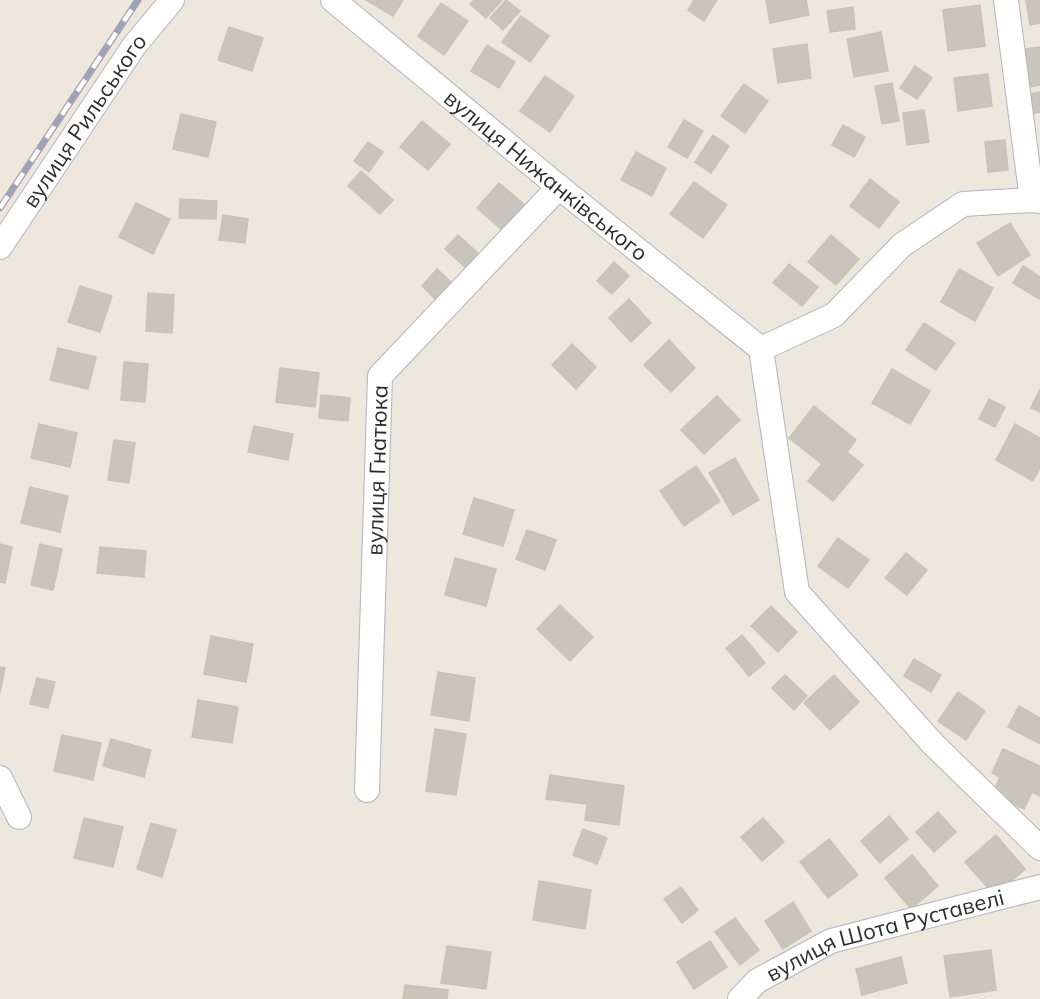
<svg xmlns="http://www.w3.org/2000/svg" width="1040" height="999" font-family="Mulish,sans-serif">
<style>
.building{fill:#c9c5bc;stroke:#c9c3b7;stroke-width:1.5}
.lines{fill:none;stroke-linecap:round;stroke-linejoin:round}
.minor-casing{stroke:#b2b4bf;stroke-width:26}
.minor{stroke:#fff;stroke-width:24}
.rail-casing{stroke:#a0a3b6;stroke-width:7}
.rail{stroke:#fff;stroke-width:4.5;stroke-dasharray:14;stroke-linecap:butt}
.labels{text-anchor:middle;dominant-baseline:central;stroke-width:5;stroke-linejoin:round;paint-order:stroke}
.street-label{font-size:22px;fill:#2c2c2c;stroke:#fff}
</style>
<rect width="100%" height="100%" fill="#ede7de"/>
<g class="building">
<polygon points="366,0 403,0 393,16"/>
<polygon points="474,0 502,0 486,18 470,4"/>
<polygon points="506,0 520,11 503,30 490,18"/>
<polygon points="694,0 717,0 704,21 688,10"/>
<polygon points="766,0 806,0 809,15 770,23"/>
<polygon points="1026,0 1040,0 1040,23 1030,25"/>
<polygon points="441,3 468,21 444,55 418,36"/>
<polygon points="980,5 985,46 948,51 943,10"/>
<polygon points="853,7 855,29 830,32 827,11"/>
<polygon points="521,16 549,36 530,62 502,42"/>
<polygon points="229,27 263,38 252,71 218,60"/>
<polygon points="881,32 888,71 854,77 847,39"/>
<polygon points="807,44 811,78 778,83 773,49"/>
<polygon points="487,45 515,62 499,88 471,71"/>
<polygon points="1040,47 1040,85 1029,87 1025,49"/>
<polygon points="915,66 932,78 917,99 900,88"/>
<polygon points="988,74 992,106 958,111 954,78"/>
<polygon points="545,76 574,96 550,132 520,111"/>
<polygon points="892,83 899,121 882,124 875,86"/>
<polygon points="744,84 768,101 745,133 721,116"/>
<polygon points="1040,92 1040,112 1031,114 1027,95"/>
<polygon points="924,110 929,142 907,145 903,113"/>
<polygon points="181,114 216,122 208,157 173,149"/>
<polygon points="684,120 703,131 687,158 668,147"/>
<polygon points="422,121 450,144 428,170 400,147"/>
<polygon points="843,125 865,137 854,157 832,145"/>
<polygon points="713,135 729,146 711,173 695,162"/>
<polygon points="1005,140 1008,170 988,172 985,142"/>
<polygon points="368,142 383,152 369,172 354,161"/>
<polygon points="636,152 666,168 652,196 621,180"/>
<polygon points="361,171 393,200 380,214 348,186"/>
<polygon points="870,179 899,202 879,228 850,206"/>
<polygon points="694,182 727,205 703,238 670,214"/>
<polygon points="499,183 525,205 503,231 477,208"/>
<polygon points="180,199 217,201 216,219 179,218"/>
<polygon points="136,203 170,219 153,254 119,237"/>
<polygon points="223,215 248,219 245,243 219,240"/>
<polygon points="1010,223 1030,255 998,276 977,243"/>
<polygon points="458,235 479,254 466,268 445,249"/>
<polygon points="831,235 859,259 836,285 808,262"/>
<polygon points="614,262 629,276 612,294 597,281"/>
<polygon points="789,264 818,287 802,306 773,283"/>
<polygon points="1023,266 1040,277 1039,299 1013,283"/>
<polygon points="437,269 451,282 435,299 422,286"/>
<polygon points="959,269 993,288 975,321 941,302"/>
<polygon points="80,286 112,296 100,332 68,322"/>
<polygon points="148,293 174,295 172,333 146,331"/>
<polygon points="629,299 651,323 631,342 609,318"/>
<polygon points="924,323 955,343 936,370 906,350"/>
<polygon points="669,340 695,368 671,392 644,365"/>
<polygon points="572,344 596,367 576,389 552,365"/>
<polygon points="58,348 96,357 88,389 50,380"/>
<polygon points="124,362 148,364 145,402 121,400"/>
<polygon points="280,368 319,373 315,407 276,402"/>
<polygon points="892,369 930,391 910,424 872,403"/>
<polygon points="1040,389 1040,412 1031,408"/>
<polygon points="321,395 350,398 348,421 319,418"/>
<polygon points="717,396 740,420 704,454 681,430"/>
<polygon points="989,399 1005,407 995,427 979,419"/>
<polygon points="814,406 856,440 847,452 863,465 833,501 808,481 822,464 789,438"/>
<polygon points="39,424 77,433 70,467 31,458"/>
<polygon points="1015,424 1040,438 1040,468 1033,481 996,460"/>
<polygon points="254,426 293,434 288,460 248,452"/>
<polygon points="114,440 135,443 129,483 108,480"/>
<polygon points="735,458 759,500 733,515 709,473"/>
<polygon points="696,466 720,501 684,526 660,491"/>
<polygon points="30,487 68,496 60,532 21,523"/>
<polygon points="474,498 514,510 503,546 463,534"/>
<polygon points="527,530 556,540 545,570 516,559"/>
<polygon points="838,538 869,560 848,588 818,566"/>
<polygon points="0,544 12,547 5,583 0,582"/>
<polygon points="40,544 62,549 53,590 31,585"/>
<polygon points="100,547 146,551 144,577 97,573"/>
<polygon points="906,553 927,570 907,595 885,578"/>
<polygon points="455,558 496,569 486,606 445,595"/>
<polygon points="560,605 593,637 570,661 537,629"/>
<polygon points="771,606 797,632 778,652 751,626"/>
<polygon points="742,635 765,663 749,676 726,648"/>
<polygon points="211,636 253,644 246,682 204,674"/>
<polygon points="914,659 941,675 931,692 904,676"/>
<polygon points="0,667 5,668 0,693"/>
<polygon points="438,672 475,678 469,721 431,715"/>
<polygon points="785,675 807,696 794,710 772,688"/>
<polygon points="834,675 859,702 830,730 804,703"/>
<polygon points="37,678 55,682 48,708 30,704"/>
<polygon points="958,692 985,711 966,740 938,721"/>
<polygon points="198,700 238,707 232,743 192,737"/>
<polygon points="1019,706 1040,718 1040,744 1008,727"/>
<polygon points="435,729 466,734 456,795 426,791"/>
<polygon points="62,735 101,743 93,780 54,771"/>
<polygon points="111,739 151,750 144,777 103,766"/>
<polygon points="1003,749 1040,766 1040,796 1032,792 1024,809 992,795 1000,777 992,773"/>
<polygon points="550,775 624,786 619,825 585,820 587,804 546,799"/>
<polygon points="938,812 956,832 934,852 916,832"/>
<polygon points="889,816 908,839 880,863 861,841"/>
<polygon points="84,818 123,827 113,867 74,858"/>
<polygon points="763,818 784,842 762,861 741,837"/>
<polygon points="151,823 176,830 162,877 137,869"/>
<polygon points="583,829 607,838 597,864 573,855"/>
<polygon points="996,835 1025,869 995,896 965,862"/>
<polygon points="829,839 858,875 828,898 800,862"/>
<polygon points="912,855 938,886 911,909 885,878"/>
<polygon points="539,881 591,890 585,929 533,920"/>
<polygon points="681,887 698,910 682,923 664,899"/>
<polygon points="793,902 811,931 783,949 765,921"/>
<polygon points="735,918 759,950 740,965 715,932"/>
<polygon points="710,941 727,967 694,989 677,962"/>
<polygon points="447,946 491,952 486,989 441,983"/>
<polygon points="991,950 996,990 950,997 944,956"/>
<polygon points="901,957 907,983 862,995 856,969"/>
<polygon points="405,985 448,990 447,999 403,999"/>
</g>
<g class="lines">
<defs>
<g id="minor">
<path id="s1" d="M333,0L559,187L761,349L797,592L933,744L1040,848"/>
<polyline points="1006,0 1032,200"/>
<path id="s2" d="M0,247L134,46L172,0"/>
<polyline points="761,349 834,315 902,245 963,204 1032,200 1040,201"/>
<polyline points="0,778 19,817"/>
<path id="s3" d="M367,790L380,376L559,187"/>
<path id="s4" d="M740,999L757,981L831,941L1040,887"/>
</g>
</defs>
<use href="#minor" class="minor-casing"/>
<use href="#minor" class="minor"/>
<defs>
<polyline id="rail" points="0,208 138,0"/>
</defs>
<use href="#rail" class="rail-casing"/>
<use href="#rail" class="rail"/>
</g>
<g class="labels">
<g class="street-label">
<text stroke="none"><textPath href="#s2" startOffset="152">вулиця Рильського</textPath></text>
<text stroke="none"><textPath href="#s1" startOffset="276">вулиця Нижанківського</textPath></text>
<text stroke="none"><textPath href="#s3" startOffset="320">вулиця Гнатюка</textPath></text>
<text stroke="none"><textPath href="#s4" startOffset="162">вулиця Шота Руставелі</textPath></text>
</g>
</g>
</svg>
